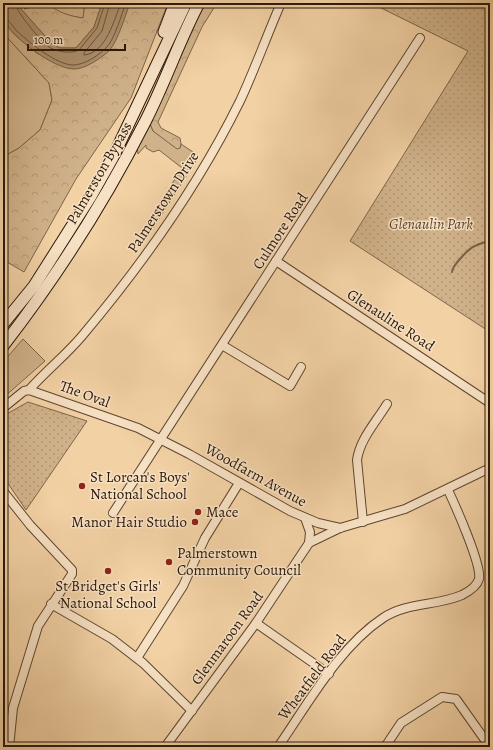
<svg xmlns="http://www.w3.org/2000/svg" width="493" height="750" font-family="Alegreya,serif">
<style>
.grass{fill:#d0b28a;stroke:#7e654a}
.forest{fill:url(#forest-crowns);stroke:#7e654a}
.park{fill:url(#park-dots);stroke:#7e654a}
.water{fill:#ae926f;stroke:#7a6146}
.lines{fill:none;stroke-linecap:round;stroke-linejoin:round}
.shore{stroke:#6c553c;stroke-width:1}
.stream{stroke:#7a6146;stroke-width:2}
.minor-casing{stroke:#5d4630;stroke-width:10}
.secondary-casing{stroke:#2b1809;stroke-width:13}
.minor{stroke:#f7e1c4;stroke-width:8}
.secondary{stroke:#f7e1c4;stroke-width:11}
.poi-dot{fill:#8f2418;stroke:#f7e1c4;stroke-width:1.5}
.labels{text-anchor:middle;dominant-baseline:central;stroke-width:3;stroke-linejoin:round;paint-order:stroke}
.street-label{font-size:15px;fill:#2b1809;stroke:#f7e1c4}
.park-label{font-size:15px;font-style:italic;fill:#5d4630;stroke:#f7e1c4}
.poi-label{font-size:15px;fill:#2b1809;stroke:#f7e1c4;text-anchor:start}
</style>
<defs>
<pattern id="forest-crowns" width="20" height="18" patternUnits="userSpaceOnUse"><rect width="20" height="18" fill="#d0b28a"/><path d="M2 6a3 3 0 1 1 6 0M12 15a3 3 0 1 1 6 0" fill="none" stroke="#b39876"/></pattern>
<pattern id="park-dots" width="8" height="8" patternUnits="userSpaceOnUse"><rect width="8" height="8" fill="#d0b28a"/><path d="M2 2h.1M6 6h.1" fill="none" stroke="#b39876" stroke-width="1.8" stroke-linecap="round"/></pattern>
</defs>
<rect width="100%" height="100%" fill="#f2d1a4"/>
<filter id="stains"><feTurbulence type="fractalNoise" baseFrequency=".005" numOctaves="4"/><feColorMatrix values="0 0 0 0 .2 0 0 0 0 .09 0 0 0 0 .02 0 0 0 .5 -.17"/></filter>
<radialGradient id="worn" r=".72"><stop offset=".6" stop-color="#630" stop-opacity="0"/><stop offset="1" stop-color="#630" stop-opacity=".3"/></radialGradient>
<g class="grass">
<path d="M47,3H85L83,18C69,16 57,13 47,3Z"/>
<polygon points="3,33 49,83 52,100 40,130 19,148 3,157"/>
<polygon points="149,121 153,131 164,138 173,146 180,148 181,144 199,156 153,228 149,220 182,168 159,150 153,152 146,148 146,145 138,154 137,145"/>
<polygon points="23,339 45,361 3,398 3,362"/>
</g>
<g class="forest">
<path d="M18,3H32L24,9L47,3C57,12 69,16 83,18L85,3H102L94,27L76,48H60L52,44L21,9Z"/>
<polygon points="130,3 168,3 131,98 76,179 24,272 7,262 3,262 3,157 19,148 40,130 52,100 49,83 3,33 3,20 15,35 38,54 110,50"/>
<polygon points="203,3 217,3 202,27 158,122 161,128 180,138 181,144 180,148 177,149 153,131 149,121"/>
</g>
<g class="park">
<polygon points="371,3 490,3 490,332 350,241 468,51"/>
<polygon points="28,402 87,421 26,510 3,476 3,416"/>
</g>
<path class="water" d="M3,3H18L21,9L52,44L60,48H76L94,27L102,3H130C125,16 118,41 109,51C100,59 85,69 74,69C54,69 13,38 4,21C1,17 3,8 3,3Z"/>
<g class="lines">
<g class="shore">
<path d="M15,3C16,12 41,41 49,47C56,52 72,54 79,50L97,28L105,3"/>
<path d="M110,3L102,31L84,53V55C106,53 114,20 121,3"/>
<path d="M3,18C10,19 13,28 18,32C30,43 57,65 73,65C84,65 98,56 106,48C115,39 121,15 126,3"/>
</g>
<path class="stream" d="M452,272C452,266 469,248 475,246C480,243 485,243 490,240"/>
<defs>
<g id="minor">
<polyline points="276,261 490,403"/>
<polyline points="222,345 290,386 301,367"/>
<path d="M29,390C46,371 66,355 82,336C141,266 199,184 240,101C255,69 267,35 281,3"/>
<polyline points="3,408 24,391 29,390 138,428 189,454 290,511 318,523 340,528"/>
<polyline points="3,491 30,525 72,570 72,574 38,626 13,708 9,747"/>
<polyline points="113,513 420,38"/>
<polyline points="305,518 310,532 309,543"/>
<path d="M363,522L357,460C360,439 376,422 387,404"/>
<polyline points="51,604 112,639 143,663 192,711"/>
<polyline points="256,623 329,674"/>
<polyline points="137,658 183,586 205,538 239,483"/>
<polyline points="165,747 256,623 309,543 340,528 405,509 490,468"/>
<path d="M278,747C308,704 339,647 383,618C407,602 437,606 462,595C468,592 477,586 479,579C482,565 455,505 448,490"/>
<polyline points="385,747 401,723 442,697 456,699 490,747"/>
</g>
<g id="secondary">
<polyline points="164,32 175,3"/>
<polyline points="3,324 34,286 91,196 113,157 186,3"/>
<path d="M3,346C57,276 105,201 145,122C165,83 179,41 199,3"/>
</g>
</defs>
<use href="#minor" class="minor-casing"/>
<use href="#secondary" class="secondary-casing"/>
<use href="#minor" class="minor"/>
<use href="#secondary" class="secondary"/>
</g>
<g class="poi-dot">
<circle cx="82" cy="486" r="4"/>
<circle cx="198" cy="512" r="4"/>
<circle cx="195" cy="522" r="4"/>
<circle cx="169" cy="562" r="4"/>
<circle cx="108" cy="571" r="4"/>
</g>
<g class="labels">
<g class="street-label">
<text transform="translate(99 173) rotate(-60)">Palmerston Bypass</text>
<text transform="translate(163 202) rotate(-57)">Palmerstown Drive</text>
<text transform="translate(280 231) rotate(-57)">Culmore Road</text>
<text transform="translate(391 320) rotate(33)">Glenauline Road</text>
<text transform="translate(85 394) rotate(20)">The Oval</text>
<text transform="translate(256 475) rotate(29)">Woodfarm Avenue</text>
<text transform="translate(227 638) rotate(-54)">Glenmaroon Road</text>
<text transform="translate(312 677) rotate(-53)">Wheatfield Road</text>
</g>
<g class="park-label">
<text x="431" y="224">Glenaulin Park</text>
</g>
<g class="poi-label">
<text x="90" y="477">St Lorcan's Boys'<tspan x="90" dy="17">National School</tspan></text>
<text x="206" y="512">Mace</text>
<text x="187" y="522" text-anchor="end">Manor Hair Studio</text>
<text x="177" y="553">Palmerstown<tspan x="177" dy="17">Community Council</tspan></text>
<text x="108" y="586" text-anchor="middle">St Bridget's Girls'<tspan x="108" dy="17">National School</tspan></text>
</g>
</g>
<rect width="493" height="750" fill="none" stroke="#f2d1a4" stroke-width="16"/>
<rect x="4" y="4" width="485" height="742" fill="none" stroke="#2b1809" stroke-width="2"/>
<rect x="8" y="8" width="477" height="734" fill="none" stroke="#2b1809"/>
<path d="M28 44v6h97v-6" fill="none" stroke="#2b1809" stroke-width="2"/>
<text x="34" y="44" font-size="12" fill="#2b1809" stroke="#f7e1c4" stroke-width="3" paint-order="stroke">100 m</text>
<rect width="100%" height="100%" filter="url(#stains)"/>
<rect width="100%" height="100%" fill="url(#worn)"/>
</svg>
